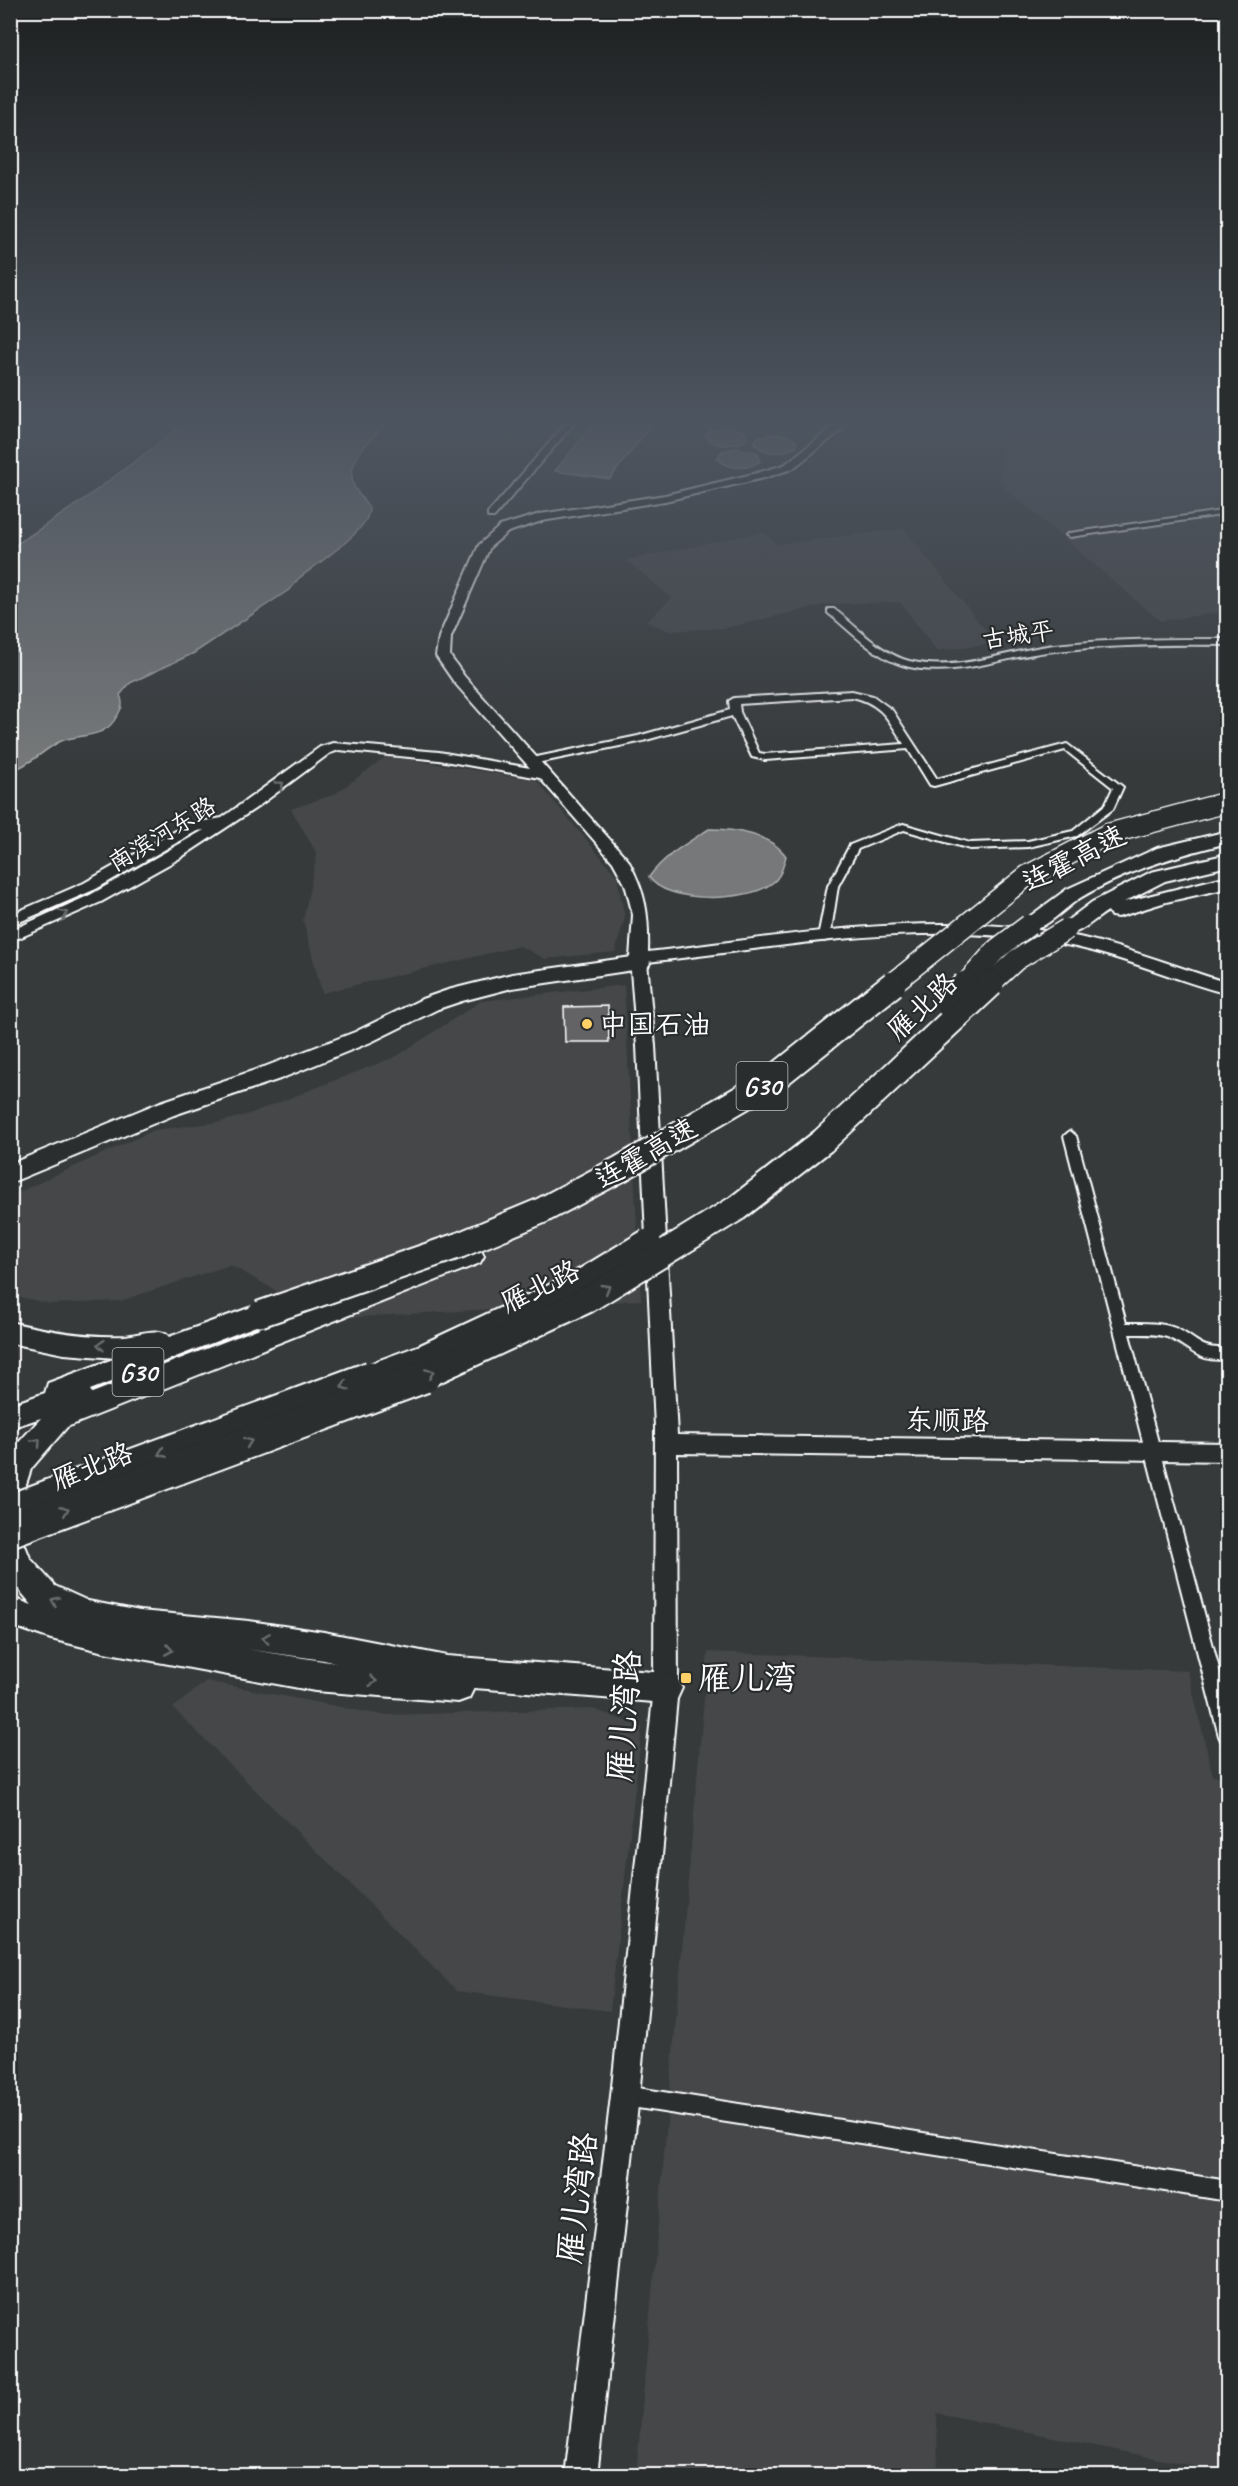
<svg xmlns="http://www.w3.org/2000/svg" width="1238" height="2486" font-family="Caveat,'LXGW WenKai TC',sans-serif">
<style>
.built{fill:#444748}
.water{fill:#767879;stroke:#adaeaf;stroke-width:1.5}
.building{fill:#636465;stroke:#fff;stroke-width:1.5}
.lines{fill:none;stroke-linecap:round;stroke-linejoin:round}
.street-casing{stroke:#fff;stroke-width:4}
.secondary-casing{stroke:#fff;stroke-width:4}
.highway-casing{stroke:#fff;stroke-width:4}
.street{fill:#2a2d2e;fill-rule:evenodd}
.secondary{fill:#2a2d2e;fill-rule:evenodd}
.highway{fill:#2a2d2e;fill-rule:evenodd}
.highway-bridge-far2-casing{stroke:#fff;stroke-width:23;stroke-linecap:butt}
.highway-bridge-far1-casing{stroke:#fff;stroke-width:29;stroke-linecap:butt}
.highway-bridge-casing{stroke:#fff;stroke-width:35;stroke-linecap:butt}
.highway-bridge-far2{stroke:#2a2d2e;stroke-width:20}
.highway-bridge-far1{stroke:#2a2d2e;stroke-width:25}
.highway-bridge{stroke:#2a2d2e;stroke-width:31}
.oneway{stroke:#6a6c6d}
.poi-dot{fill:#ffd166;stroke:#2a2d2e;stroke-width:2}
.labels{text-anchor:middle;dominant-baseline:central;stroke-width:4.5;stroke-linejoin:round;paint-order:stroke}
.far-street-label{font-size:24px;fill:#fff;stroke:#2a2d2e}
.shield{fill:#2a2d2e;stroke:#bfc0c0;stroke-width:1.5}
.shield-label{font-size:27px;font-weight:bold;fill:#fff}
.street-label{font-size:28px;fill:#fff;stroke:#2a2d2e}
.poi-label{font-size:28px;fill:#fff;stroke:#2a2d2e;text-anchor:start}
.near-poi-label{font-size:33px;fill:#fff;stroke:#2a2d2e;text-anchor:start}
.near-street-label{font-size:33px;fill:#fff;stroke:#2a2d2e}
</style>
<rect width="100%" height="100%" fill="#373a3b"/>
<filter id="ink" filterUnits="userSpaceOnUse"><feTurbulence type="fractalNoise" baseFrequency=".0167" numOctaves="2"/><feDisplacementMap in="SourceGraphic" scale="12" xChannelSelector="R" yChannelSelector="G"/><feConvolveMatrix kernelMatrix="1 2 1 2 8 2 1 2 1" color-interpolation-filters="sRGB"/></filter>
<g filter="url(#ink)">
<g class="built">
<polygon points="1142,420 1227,420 1227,614 1221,612 1160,621 999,483 1003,432"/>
<polygon points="904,529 996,643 937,651 900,602 828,604 725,628 670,631 646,622 672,598 626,560 763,532 778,544"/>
<polygon points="387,756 536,780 617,876 625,918 615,952 545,959 520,946 322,993 303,920 317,854 291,809 335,794"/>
<polygon points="624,985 641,1300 327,1319 230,1265 120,1301 51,1304 11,1295 10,1196 154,1130 220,1122 249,1114 397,1056 481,1001"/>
<polygon points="708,1652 1188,1671 1213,1776 1228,1777 1227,2467 1208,2469 937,2413 938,2475 636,2476"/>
<polygon points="206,1681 382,1715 593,1709 642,1727 610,2011 457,1991 173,1708"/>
</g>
<g class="water">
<path d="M190,420H391C375,435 346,458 353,484C356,492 364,500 369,508C371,530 315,565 298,579C295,583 293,587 289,590L194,653L130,683L120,695C124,704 122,708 117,716C104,741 80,732 59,742C42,751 30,765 11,771V548L79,503Z"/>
<polygon points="597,420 655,420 610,479 555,471"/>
<path d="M724,427L745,432L747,439C736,447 715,448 705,436L710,430Z"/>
<path d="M773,434L789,436L797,442L796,446C785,455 764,455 754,443L758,437Z"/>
<path d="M737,448L758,453L760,461C749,470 727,470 717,458L722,451Z"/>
<path d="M709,829C733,829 771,834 786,856C783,867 781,877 771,884C746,902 666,904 649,877C664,856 687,843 709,829Z"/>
</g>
<polygon class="building" points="608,1006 609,1042 565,1042 564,1007"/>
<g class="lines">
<defs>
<g id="street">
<polygon points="569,420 577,420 494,517 488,517 488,513"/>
<polygon points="1228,510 1228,514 1070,537 1066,535 1070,533"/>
<path d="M828,609H834C857,627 880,653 909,661C956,673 1007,651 1054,645C1111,639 1170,639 1228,639V645C1170,644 1112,645 1055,651C1005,656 951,680 902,665C873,656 851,631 828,613Z"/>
<path d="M852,691L873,696L892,710L937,779L1067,744L1123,787L1113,809L1077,836L1028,847L970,849L904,830L858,849L838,886L830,937L824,941L818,937L828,886L850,845L903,824L970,843L1028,841L1073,831L1105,805L1113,788L1065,750L934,786L930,785L908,749L765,760L752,757L732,716L639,742L532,764L527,761L532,758L638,736L730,710L729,701L734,698ZM852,697C881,703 889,720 904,744L765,754L759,753L740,712L739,704Z"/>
<path d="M1070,1131L1076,1136L1126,1323C1142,1323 1159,1322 1175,1328C1196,1337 1201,1352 1228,1347V1359C1198,1364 1191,1347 1167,1337C1155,1333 1141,1334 1129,1334L1228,1702V1744L1222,1742L1219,1736L1064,1136Z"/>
<polygon points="625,2086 1228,2181 1228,2201 625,2106 618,2103 615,2096 618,2089"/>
</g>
<path id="secondary" d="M836,420H846L843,429L792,469L764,478L665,501L542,521L508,532L490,547L451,637L450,656L464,676L628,860C646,894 649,914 648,952C789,936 938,907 1079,937C1129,948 1179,968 1228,983V994C1177,981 1127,958 1076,947C936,916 787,947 647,962L655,1046L677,1435L1228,1443V1461L677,1453L678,1688L639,2096L597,2476H565L611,2096L654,1688L655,1427L637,1046L630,958L633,915L625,884L613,862L540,778L439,760L339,750L330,753L256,808L180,858L101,902L10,942V931L90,895L204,830L197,831L96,889L10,926V915L84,883L188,824L222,818L320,747L333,743L439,752L530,768L454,682L436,656L439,637L479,545L500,526L540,514L665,495L757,473L784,465L834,426Z"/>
<g id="highway">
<path d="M1228,831V843C1177,855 1125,871 1080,898C1064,908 1042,935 1022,930L1018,925L1067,889L1157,848Z"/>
<path d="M1228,854V866L1165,881L1124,902L1228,876V888L1166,902L1118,917L1111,916L1108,911C1093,920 1077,938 1060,934L1056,929L1092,902L1151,872Z"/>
<polygon points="639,956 647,958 650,963 647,968 512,988 462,1001 438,1009 371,1042 280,1079 174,1115 10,1183 10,1164 158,1103 264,1067 355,1032 422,999 448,990 512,974"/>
<path d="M471,1246L480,1249L484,1256L480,1263L67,1427L31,1469L20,1502L10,1505V1452L41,1418L10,1428V1405L45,1393L48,1383L116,1358L64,1354L10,1343V1322C48,1331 87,1338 125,1336C138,1335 160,1326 169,1337L260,1304L269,1307L273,1314L269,1321L90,1390L92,1393Z"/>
<path d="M10,1531L21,1535L30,1558L55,1586L88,1601L140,1611L249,1621L324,1632L447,1656L666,1673L677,1677L682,1688L677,1699L666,1703L474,1688L469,1698L458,1702L315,1691L104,1652L51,1639L10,1625V1597L32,1605L10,1579ZM246,1649L324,1660L336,1663Z"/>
</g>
</defs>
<use href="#street" class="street-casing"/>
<use href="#secondary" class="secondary-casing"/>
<use href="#highway" class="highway-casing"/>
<use href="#street" class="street"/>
<use href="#secondary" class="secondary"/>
<use href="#highway" class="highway"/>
<defs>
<g id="highway-bridge-far2">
<polyline points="891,985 1027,876 1108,834 1228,802"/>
<polyline points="965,985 997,949 1029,925"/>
<polyline points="989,985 1016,960 1067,929"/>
</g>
<g id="highway-bridge-far1">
<polyline points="948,1004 966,984"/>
<polyline points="260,1314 460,1245 541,1211 620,1169 771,1081 893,984"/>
<polyline points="367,1378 424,1357 574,1287 648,1242"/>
<polyline points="420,1378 587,1300 737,1208 823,1141 991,984"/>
</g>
<g id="highway-bridge">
<polyline points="10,1510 371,1377"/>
<polyline points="10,1531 424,1377"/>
</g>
</defs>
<use href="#highway-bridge-far2" class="highway-bridge-far2-casing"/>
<use href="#highway-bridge-far1" class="highway-bridge-far1-casing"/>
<use href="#highway-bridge" class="highway-bridge-casing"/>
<use href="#highway-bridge-far2" class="highway-bridge-far2"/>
<use href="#highway-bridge-far1" class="highway-bridge-far1"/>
<use href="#highway-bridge" class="highway-bridge"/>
</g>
<defs><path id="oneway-chevron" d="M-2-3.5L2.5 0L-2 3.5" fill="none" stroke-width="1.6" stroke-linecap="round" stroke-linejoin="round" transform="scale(1.5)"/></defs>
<g class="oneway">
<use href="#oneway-chevron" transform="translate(280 785) rotate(-37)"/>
<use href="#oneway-chevron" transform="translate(64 914) rotate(-24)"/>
<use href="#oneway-chevron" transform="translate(606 1288) rotate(-31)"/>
<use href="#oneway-chevron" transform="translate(101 1345) rotate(-175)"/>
<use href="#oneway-chevron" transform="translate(430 1373) rotate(-23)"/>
<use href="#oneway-chevron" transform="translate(345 1386) rotate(160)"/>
<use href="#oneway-chevron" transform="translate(37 1442) rotate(-49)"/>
<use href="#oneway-chevron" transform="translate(248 1442) rotate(-20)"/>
<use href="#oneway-chevron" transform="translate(162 1453) rotate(160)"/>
<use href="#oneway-chevron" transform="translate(65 1510) rotate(-21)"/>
<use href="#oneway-chevron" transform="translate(55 1601) rotate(-156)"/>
<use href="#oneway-chevron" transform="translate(266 1638) rotate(-172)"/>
<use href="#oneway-chevron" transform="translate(169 1650) rotate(10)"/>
<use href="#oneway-chevron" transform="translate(373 1681) rotate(5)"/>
</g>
</g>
<linearGradient id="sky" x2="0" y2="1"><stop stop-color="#1e2020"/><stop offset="0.55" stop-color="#4d5560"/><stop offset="1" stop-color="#4d5560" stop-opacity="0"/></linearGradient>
<rect width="1238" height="768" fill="url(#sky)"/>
<g class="poi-dot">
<circle cx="587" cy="1024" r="6"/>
<rect x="680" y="1672" width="12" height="12" rx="3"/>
</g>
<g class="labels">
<g class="far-street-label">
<text transform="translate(1018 635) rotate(-8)">古城平</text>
<text transform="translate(162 834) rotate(-31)">南滨河东路</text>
</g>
<g class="shield">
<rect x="736.5" y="1062" width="51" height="48" rx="4.5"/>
<rect x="112.5" y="1348" width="51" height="48" rx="4.5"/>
</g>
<g class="shield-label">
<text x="762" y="1086">G30</text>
<text x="138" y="1372">G30</text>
</g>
<g class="street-label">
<text transform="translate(1074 858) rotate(-27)">连霍高速</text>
<text transform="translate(922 1006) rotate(-43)">雁北路</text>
<text transform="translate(646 1153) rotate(-30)">连霍高速</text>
<text transform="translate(540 1286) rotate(-26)">雁北路</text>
<text transform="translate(947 1420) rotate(1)">东顺路</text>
<text transform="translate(92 1466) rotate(-21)">雁北路</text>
</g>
<g class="poi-label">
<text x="599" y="1024">中国石油</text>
</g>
<g class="near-poi-label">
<text x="698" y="1678">雁儿湾</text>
</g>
<g class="near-street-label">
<text transform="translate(624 1716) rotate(-86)">雁儿湾路</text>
<text transform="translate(577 2198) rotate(-83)">雁儿湾路</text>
</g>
</g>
<rect width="1238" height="2486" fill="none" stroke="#2a2d2e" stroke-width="36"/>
<rect x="18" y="18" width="1202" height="2450" fill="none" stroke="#fff" stroke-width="2" filter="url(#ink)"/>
</svg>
